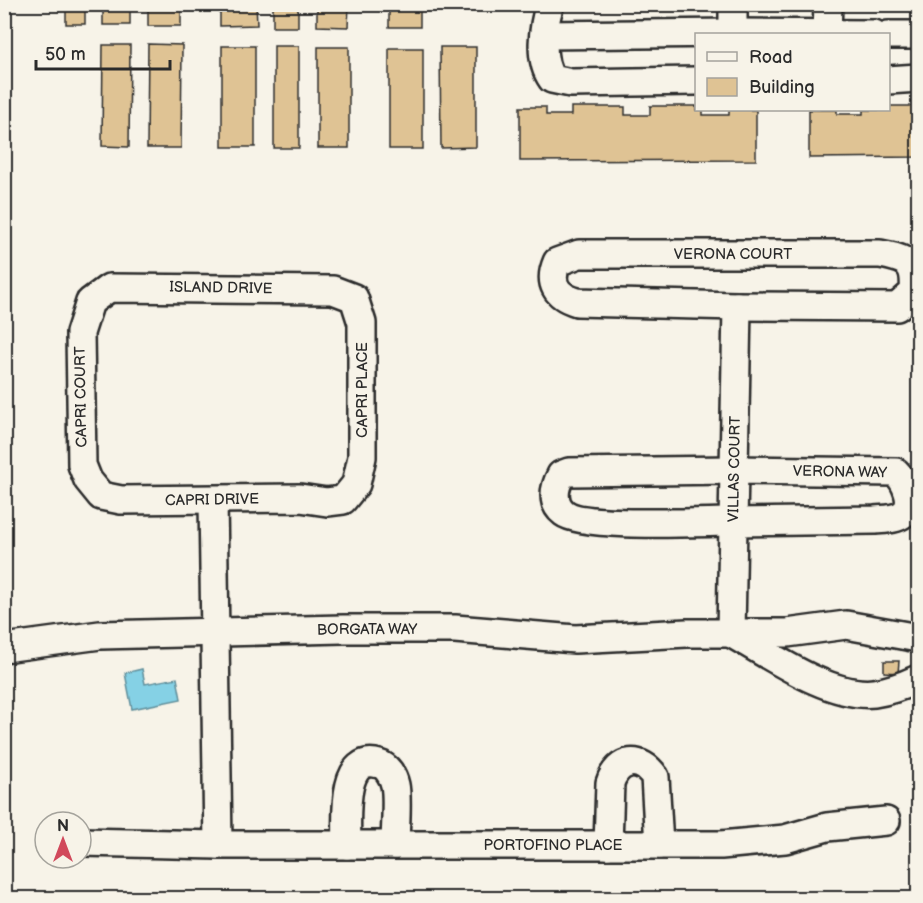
<svg xmlns="http://www.w3.org/2000/svg" width="923" height="903" font-family="'Balsamiq Sans',sans-serif">
<style>
.water{fill:#85d1e5;stroke:#618f9b;stroke-width:1.5}
.building{fill:#dfc394;stroke:#2b2b2b;stroke-width:1.5}
.lines{fill:none;stroke-linecap:round;stroke-linejoin:round}
.minor-casing{stroke:#2b2b2b;stroke-width:32}
.minor{stroke:#f7f3e8;stroke-width:27}
.labels{text-anchor:middle;dominant-baseline:central;stroke-width:4.5;stroke-linejoin:round;paint-order:stroke}
.street-label{font-size:15px;fill:#2b2b2b;stroke:#f7f3e8}
</style>
<rect width="100%" height="100%" fill="#f7f3e8"/>
<filter id="ink" filterUnits="userSpaceOnUse"><feTurbulence type="fractalNoise" baseFrequency=".0167" numOctaves="2"/><feDisplacementMap in="SourceGraphic" scale="12" xChannelSelector="R" yChannelSelector="G"/><feConvolveMatrix kernelMatrix="1 2 1 2 8 2 1 2 1" color-interpolation-filters="sRGB"/></filter>
<g filter="url(#ink)">
<polygon class="water" points="142,669 145,684 177,678 181,699 132,709 125,673"/>
<g class="building">
<rect x="66" y="4" width="19" height="20"/>
<rect x="103" y="4" width="27" height="21"/>
<rect x="148" y="4" width="33" height="22"/>
<polygon points="220,4 256,4 257,25 220,26"/>
<rect x="273" y="4" width="25" height="23"/>
<polygon points="317,4 349,4 348,27 317,26"/>
<rect x="389" y="4" width="31" height="23"/>
<polygon points="148,44 182,45 181,148 147,148"/>
<polygon points="103,45 130,45 129,147 102,146"/>
<rect x="222" y="46" width="33" height="101"/>
<rect x="274" y="46" width="25" height="102"/>
<rect x="318" y="47" width="31" height="101"/>
<polygon points="440,47 476,47 476,147 441,148"/>
<rect x="389" y="48" width="34" height="101"/>
<polygon points="650,106 696,106 696,110 703,110 703,115 729,115 729,110 756,110 756,160 520,161 520,107 546,107 546,115 571,115 571,107 625,107 625,115 650,115"/>
<polygon points="888,106 918,106 918,157 809,158 809,110 837,110 837,114 863,114 863,110 888,110"/>
<polygon points="884,661 899,661 898,673 884,672"/>
</g>
<g class="lines">
<defs>
<g id="minor">
<path d="M550,4C543,26 538,60 552,79L571,83L696,81"/>
<polyline points="731,4 733,9 733,34"/>
<polyline points="827,34 828,4"/>
<polyline points="544,35 734,33 874,34"/>
<polyline points="888,35 918,35"/>
<polyline points="888,80 918,78"/>
<path d="M579,254H880C908,259 916,263 914,292L897,307L737,306L577,302C556,296 548,283 557,262Z"/>
<polygon points="109,288 333,290 354,298 362,323 362,457 356,484 343,500 327,502 300,498 121,500 101,496 88,480 82,465 80,333 90,302"/>
<path d="M734,470L896,472C905,481 917,504 903,514C895,520 884,519 875,520C827,521 780,521 732,522C702,522 583,528 564,513C551,503 554,488 561,475L569,472Z"/>
<polyline points="213,500 218,845"/>
<path id="s1" d="M731,633L737,306"/>
<path d="M732,634C770,655 829,698 874,693C889,691 905,685 918,679"/>
<path id="s2" d="M4,648L100,635L343,629H455L575,639L687,633H787L846,625L918,638"/>
<path id="s3" d="M81,842L218,845H721L785,839L827,827L886,821"/>
<path d="M347,845C347,824 340,752 379,764C387,766 393,776 395,785C398,798 395,830 395,845"/>
<path d="M608,845L610,783C618,758 641,756 655,777L659,845"/>
</g>
</defs>
<use href="#minor" class="minor-casing"/>
<use href="#minor" class="minor"/>
</g>
</g>
<g class="labels">
<g class="street-label">
<text x="733" y="254">VERONA COURT</text>
<text transform="translate(221 288) rotate(1)">ISLAND DRIVE</text>
<text transform="translate(362 390) rotate(-90)">CAPRI PLACE</text>
<text transform="translate(81 397) rotate(-91)">CAPRI COURT</text>
<text stroke="none"><textPath href="#s1" startOffset="164">VILLAS COURT</textPath></text>
<text transform="translate(840 472) rotate(1)">VERONA WAY</text>
<text transform="translate(212 500) rotate(-1)">CAPRI DRIVE</text>
<text stroke="none"><textPath href="#s2" startOffset="364">BORGATA WAY</textPath></text>
<text stroke="none"><textPath href="#s3" startOffset="472">PORTOFINO PLACE</textPath></text>
</g>
</g>
<rect width="923" height="903" fill="none" stroke="#f7f3e8" stroke-width="24"/>
<rect x="12" y="12" width="899" height="879" fill="none" stroke="#2b2b2b" stroke-width="2" filter="url(#ink)"/>
<rect x="695" y="33" width="195" height="78" fill="#f7f3e8" stroke="#a5a39c" stroke-width="1.5"/>
<rect x="707" y="52" width="30" height="9" fill="#f7f3e8" stroke="#a5a39c" stroke-width="1.5"/>
<text x="749" y="63" font-size="18" fill="#2b2b2b">Road</text>
<rect x="707" y="78" width="30" height="18" fill="#dfc394" stroke="#a5a39c" stroke-width="1.5"/>
<text x="749" y="93" font-size="18" fill="#2b2b2b">Building</text>
<g transform="translate(63 840)"><circle r="28" fill="#f7f3e8" stroke="#a5a39c" stroke-width="1.5"/>
<path d="M0-4.5L10 22L0 15L-10 22Z" fill="#d1495b"/>
<text y="-9" font-size="16" font-weight="bold" text-anchor="middle" fill="#2b2b2b">N</text>
</g>
<path d="M36 60v9h134v-9" fill="none" stroke="#2b2b2b" stroke-width="3"/>
<text x="45" y="60" font-size="18" fill="#2b2b2b" stroke="#f7f3e8" stroke-width="4.5" paint-order="stroke">50 m</text>
</svg>
